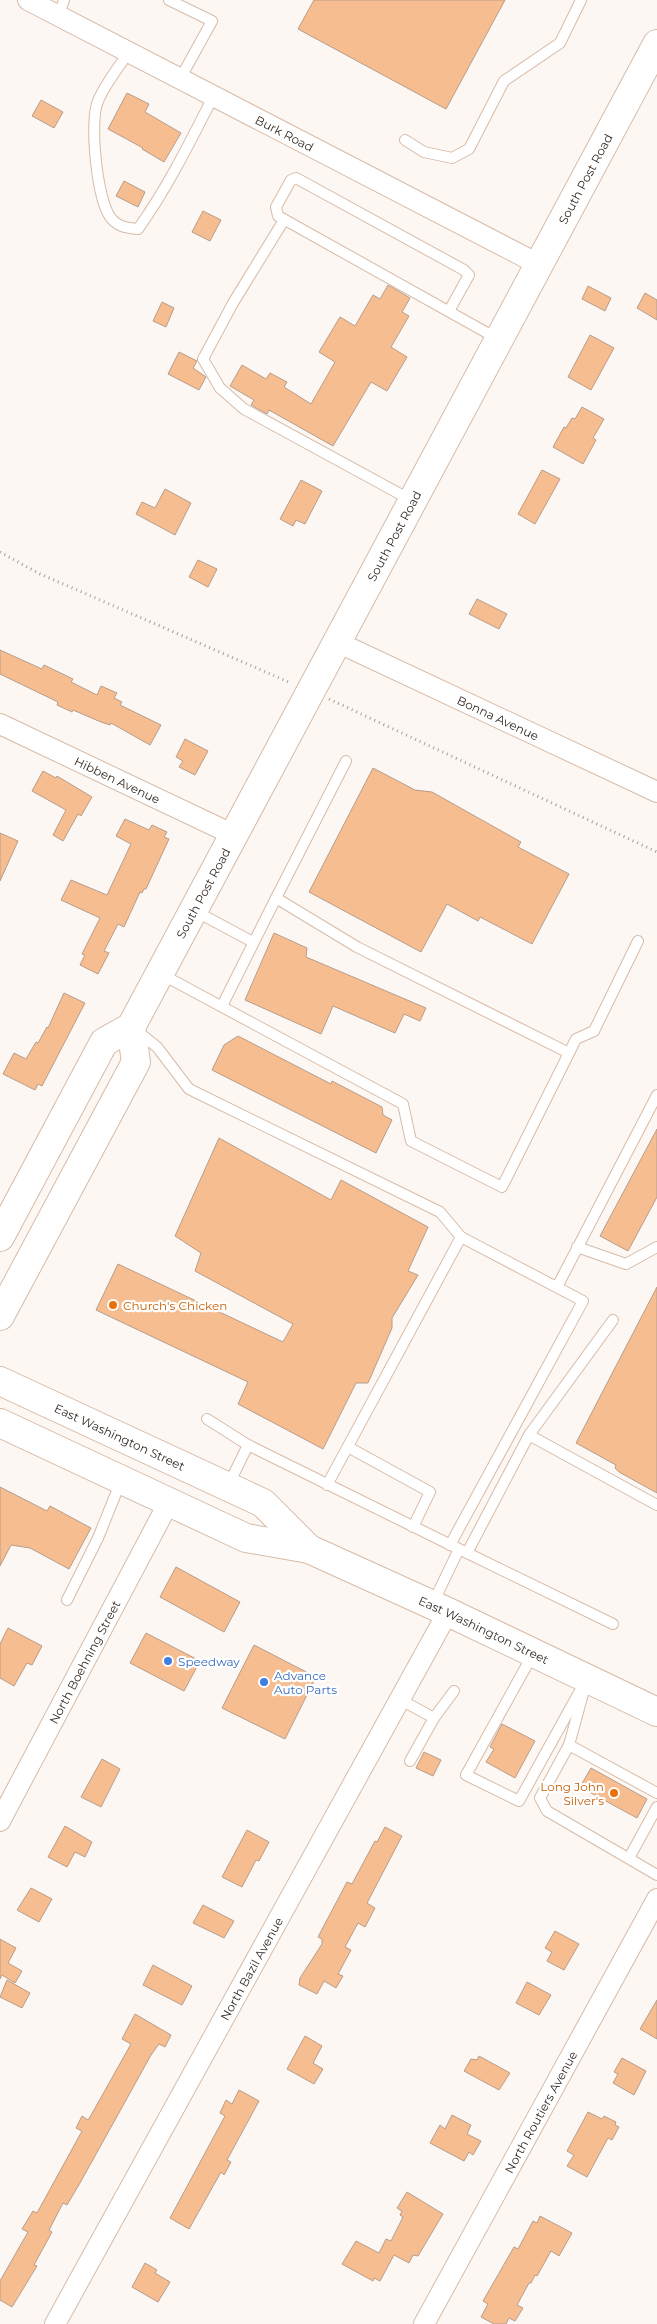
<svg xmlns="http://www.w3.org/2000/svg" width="657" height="2324" font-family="Montserrat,sans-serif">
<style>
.building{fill:#f6bd91;stroke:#b79d8a}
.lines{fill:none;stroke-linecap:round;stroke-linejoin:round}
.lane-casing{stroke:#d7bba7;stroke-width:12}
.street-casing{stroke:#d7bba7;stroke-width:22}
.secondary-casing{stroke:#d7bba7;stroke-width:30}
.primary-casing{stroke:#d7bba7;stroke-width:30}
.path{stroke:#a69e98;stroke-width:3;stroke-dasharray:1 4;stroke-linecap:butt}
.lane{stroke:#fff;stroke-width:10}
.street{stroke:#fff;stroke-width:20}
.secondary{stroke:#fff;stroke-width:28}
.primary{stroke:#fff;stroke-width:28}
.food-dot{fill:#e8710a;stroke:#fff;stroke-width:2}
.shop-dot{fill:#3f7fe0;stroke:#fff;stroke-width:2}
.labels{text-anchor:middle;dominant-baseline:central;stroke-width:4.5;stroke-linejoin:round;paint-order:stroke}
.street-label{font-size:12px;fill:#362b24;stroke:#fff}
.food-label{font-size:12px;fill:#c56008;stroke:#fff;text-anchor:start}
.shop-label{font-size:12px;fill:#366cbe;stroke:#fff;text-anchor:start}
</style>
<rect width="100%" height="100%" fill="#fdf7f3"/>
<g class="building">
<polygon points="314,0 505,0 446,109 298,29"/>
<polygon points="127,93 149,104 145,112 181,133 164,162 142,149 143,148 108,129"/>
<polygon points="41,100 63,112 54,128 32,116"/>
<polygon points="124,181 145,192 138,207 116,196"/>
<polygon points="203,211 221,220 210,241 192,232"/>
<polygon points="388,285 410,298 402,312 409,316 391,347 407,357 387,391 371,382 333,446 269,410 267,414 251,405 254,400 230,386 242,365 266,379 270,373 287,382 284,387 311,404 335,362 319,352 340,317 355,326 373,295 380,299"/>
<polygon points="588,286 611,298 605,311 582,299"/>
<polygon points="645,293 657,300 657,320 637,308"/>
<polygon points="162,302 174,308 166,327 153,321"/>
<polygon points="590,335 614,348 591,390 568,377"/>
<polygon points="179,352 197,361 193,368 206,377 199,390 168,374"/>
<polygon points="582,407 604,419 593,438 596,440 583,464 553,447 564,427 566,428 572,418 575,419"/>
<polygon points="542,470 560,479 535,524 518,514"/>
<polygon points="301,480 322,491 305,524 296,520 293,526 280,519"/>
<polygon points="165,489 191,503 175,535 136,514 142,502 155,508"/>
<polygon points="198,560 217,569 208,587 189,577"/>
<polygon points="477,599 507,614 499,629 469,614"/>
<polygon points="0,650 42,669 44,665 73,679 71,682 97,695 101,686 117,693 114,698 122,702 120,705 161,725 150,745 111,723 110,725 101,722 73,710 72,712 57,705 58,702 0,674"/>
<polygon points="185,739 208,751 195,775 179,767 183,761 176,757"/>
<polygon points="373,768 415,790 432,792 521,842 518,847 569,874 532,944 480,917 478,921 447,904 421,952 309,892"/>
<polygon points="43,771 56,778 57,776 92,797 81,816 78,814 63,841 53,835 66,810 32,791"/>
<polygon points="125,819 149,830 152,825 167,832 164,837 169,839 146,889 144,889 142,893 140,892 124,927 118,924 104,951 109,953 98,974 80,965 85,955 82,954 100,918 61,900 71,880 107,895 131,844 116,836"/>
<polygon points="0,833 18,841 0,881"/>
<polygon points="274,933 307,948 306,957 426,1008 420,1021 404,1014 395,1033 333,1006 321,1034 245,1000"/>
<polygon points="64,993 85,1003 42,1086 38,1084 35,1090 3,1074 14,1053 26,1059 36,1042 38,1043 47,1027 48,1028"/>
<polygon points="238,1036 331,1084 332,1081 382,1107 383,1115 392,1120 376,1153 212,1070 224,1045"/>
<polygon points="657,1129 657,1197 628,1251 600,1236"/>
<polygon points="219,1138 331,1200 341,1180 428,1227 408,1271 418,1275 392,1318 392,1328 368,1383 356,1383 323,1449 238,1404 248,1382 96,1310 118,1264 283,1342 293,1324 195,1271 201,1253 175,1236"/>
<polygon points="657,1287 657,1493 619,1472 615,1468 616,1465 576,1443"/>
<polygon points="0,1487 47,1511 50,1506 91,1528 69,1569 30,1548 11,1545 0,1566"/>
<polygon points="176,1567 240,1602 224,1632 160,1597"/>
<polygon points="8,1628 42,1646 32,1665 27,1663 14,1686 0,1678 0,1644"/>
<polygon points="146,1633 200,1661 184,1691 130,1663"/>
<polygon points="254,1645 316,1677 285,1739 222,1708"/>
<polygon points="502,1724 535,1741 515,1778 486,1762 494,1749 490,1747"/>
<polygon points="424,1752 441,1760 433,1776 416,1768"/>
<polygon points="102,1759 120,1769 101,1807 81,1797"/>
<polygon points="591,1768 647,1799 637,1818 580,1787"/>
<polygon points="65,1826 92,1842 85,1857 75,1852 67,1867 48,1857"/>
<polygon points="385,1827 402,1836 367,1903 375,1908 365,1927 358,1923 345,1947 351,1950 338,1974 343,1976 336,1988 324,1981 317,1994 299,1985 300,1978 322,1944 322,1939 318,1937 347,1882 352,1884 375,1841 377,1842"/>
<polygon points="247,1830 269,1842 259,1861 256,1860 242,1887 222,1877"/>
<polygon points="31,1888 52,1899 39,1922 17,1910"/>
<polygon points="203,1905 234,1921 224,1938 193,1923"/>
<polygon points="555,1931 579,1944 564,1970 547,1961 552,1952 545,1948"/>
<polygon points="0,1939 16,1948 8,1963 22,1971 15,1983 2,1975 0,1979"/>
<polygon points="153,1965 192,1986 182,2005 143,1985"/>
<polygon points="7,1980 30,1993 22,2008 0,1997"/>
<polygon points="527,1982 551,1995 539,2015 516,2003"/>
<polygon points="657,2000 657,2039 640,2029"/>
<polygon points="135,2014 171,2035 165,2047 159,2044 151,2055 80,2183 67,2205 63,2203 49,2230 52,2232 34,2265 37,2266 12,2307 0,2300 0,2281 28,2232 22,2229 33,2211 37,2213 82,2131 76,2128 82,2116 88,2120 90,2117 131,2044 122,2039"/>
<polygon points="305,2036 322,2046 313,2063 323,2069 314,2084 287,2069"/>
<polygon points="479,2056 510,2073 499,2090 464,2071 471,2059 477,2060"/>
<polygon points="622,2058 646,2071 634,2095 613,2083 618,2074 614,2072"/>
<polygon points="239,2090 259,2101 227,2160 231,2162 224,2175 221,2172 189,2229 170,2218 225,2116 220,2113 226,2100 232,2104"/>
<polygon points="588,2112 602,2119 604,2116 616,2122 615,2125 619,2127 612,2140 608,2138 587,2177 567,2166 574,2155 567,2151"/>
<polygon points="452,2115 471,2125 467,2134 481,2141 473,2155 469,2152 464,2161 430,2143 440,2125 445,2129"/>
<polygon points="407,2192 443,2214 418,2256 413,2255 409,2263 394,2255 380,2281 374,2278 373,2281 342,2264 356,2241 379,2253 386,2239 391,2241 403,2217 400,2215 402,2211 397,2208"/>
<polygon points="540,2216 572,2233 559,2256 551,2251 537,2276 535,2275 531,2283 529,2283 517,2305 523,2308 515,2321 509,2318 506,2324 494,2324 481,2317 488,2304 483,2301 514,2247 518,2249 533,2221 537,2223"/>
<polygon points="145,2263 157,2270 155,2273 170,2282 158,2302 132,2287"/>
</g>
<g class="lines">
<defs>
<g id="lane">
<polyline points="169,0 212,21 180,79"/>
<polyline points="59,15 64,0"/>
<path d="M129,52C118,68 105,84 98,101C89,121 97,201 111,218C118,227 127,228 138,229C168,187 190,142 214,95"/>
<polyline points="405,140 424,152 452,158 469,149 504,81 560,43 581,0"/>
<polyline points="284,220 233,303 203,359 220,388 244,409 411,500"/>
<polyline points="449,311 469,275 464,270 296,178 291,180 276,207 278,216 498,339"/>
<polyline points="276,898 346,761"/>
<polyline points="195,911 253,942"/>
<polyline points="161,974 403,1104 411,1141 502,1187 576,1039 594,1031 638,941"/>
<polyline points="222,1006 276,898 357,947 569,1053"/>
<polyline points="137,1031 157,1047 189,1089 440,1212 461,1237 583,1301 450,1545"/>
<polyline points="577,1247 626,1264 657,1247"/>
<polyline points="557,1287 657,1095"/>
<polyline points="207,1419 248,1445"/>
<polyline points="529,1435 613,1320"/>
<polyline points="348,1447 430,1492 413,1527"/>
<polyline points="327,1485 461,1237"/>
<polyline points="228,1486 248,1445 459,1549 433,1603"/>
<polyline points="461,1550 613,1624"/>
<polyline points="467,1553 529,1435 657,1505"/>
<polyline points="67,1600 98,1538 121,1481"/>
<polyline points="533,1654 466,1775 519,1801 586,1680"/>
<polyline points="583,1694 569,1745 540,1798 547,1811 657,1875"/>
<polyline points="399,1699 434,1718 410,1761"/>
<polyline points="434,1718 454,1691"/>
<polyline points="569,1745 657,1793"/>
<polyline points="629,1858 657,1807"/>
</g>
<g id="street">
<path id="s1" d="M28,0L540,265"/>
<path id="s2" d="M337,642L657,792"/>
<path id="s3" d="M0,724L234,835"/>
<path id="s4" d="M0,1821L169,1502"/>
<path id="s5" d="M55,2324L448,1612"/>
<path id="s6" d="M424,2324L657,1899"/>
</g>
<g id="secondary">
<path id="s7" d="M0,1237L104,1042L131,1027L657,44"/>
<polyline points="0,1316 136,1062 131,1027"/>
</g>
<g id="primary">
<path id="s8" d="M0,1381L263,1503L309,1549"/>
<path id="s9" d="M0,1423L246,1538L309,1549L448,1612L657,1712"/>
</g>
</defs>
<use href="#lane" class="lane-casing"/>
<use href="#street" class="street-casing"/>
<use href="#secondary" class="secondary-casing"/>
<use href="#primary" class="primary-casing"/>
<g class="path">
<polyline points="0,552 38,573 291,683"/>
<polyline points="329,699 657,852"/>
</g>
<use href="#lane" class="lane"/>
<use href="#street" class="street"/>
<use href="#secondary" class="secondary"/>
<use href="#primary" class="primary"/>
</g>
<g class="food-dot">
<circle cx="113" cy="1305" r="5"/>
<circle cx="614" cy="1793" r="5"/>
</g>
<g class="shop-dot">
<circle cx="168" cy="1661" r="5"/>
<circle cx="264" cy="1682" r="5"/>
</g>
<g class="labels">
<g class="street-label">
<text stroke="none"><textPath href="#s1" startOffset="289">Burk Road</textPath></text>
<text stroke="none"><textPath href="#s7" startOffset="1214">South Post Road</textPath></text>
<text stroke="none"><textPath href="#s7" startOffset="809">South Post Road</textPath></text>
<text stroke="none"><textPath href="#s2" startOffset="178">Bonna Avenue</textPath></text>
<text stroke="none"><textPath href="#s3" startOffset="130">Hibben Avenue</textPath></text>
<text stroke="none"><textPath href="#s7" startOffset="404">South Post Road</textPath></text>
<text stroke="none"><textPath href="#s8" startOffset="132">East Washington Street</textPath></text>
<text stroke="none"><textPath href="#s9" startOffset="528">East Washington Street</textPath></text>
<text stroke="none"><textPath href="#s4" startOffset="180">North Boehning Street</textPath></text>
<text stroke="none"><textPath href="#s5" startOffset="406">North Bazil Avenue</textPath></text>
<text stroke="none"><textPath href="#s6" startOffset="242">North Routiers Avenue</textPath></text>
</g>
<g class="food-label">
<text x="123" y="1305">Church's Chicken</text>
<text x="604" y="1786" text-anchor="end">Long John<tspan x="604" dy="14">Silver's</tspan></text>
</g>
<g class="shop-label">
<text x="178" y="1661">Speedway</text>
<text x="274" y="1675">Advance<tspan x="274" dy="14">Auto Parts</tspan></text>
</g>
</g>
</svg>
